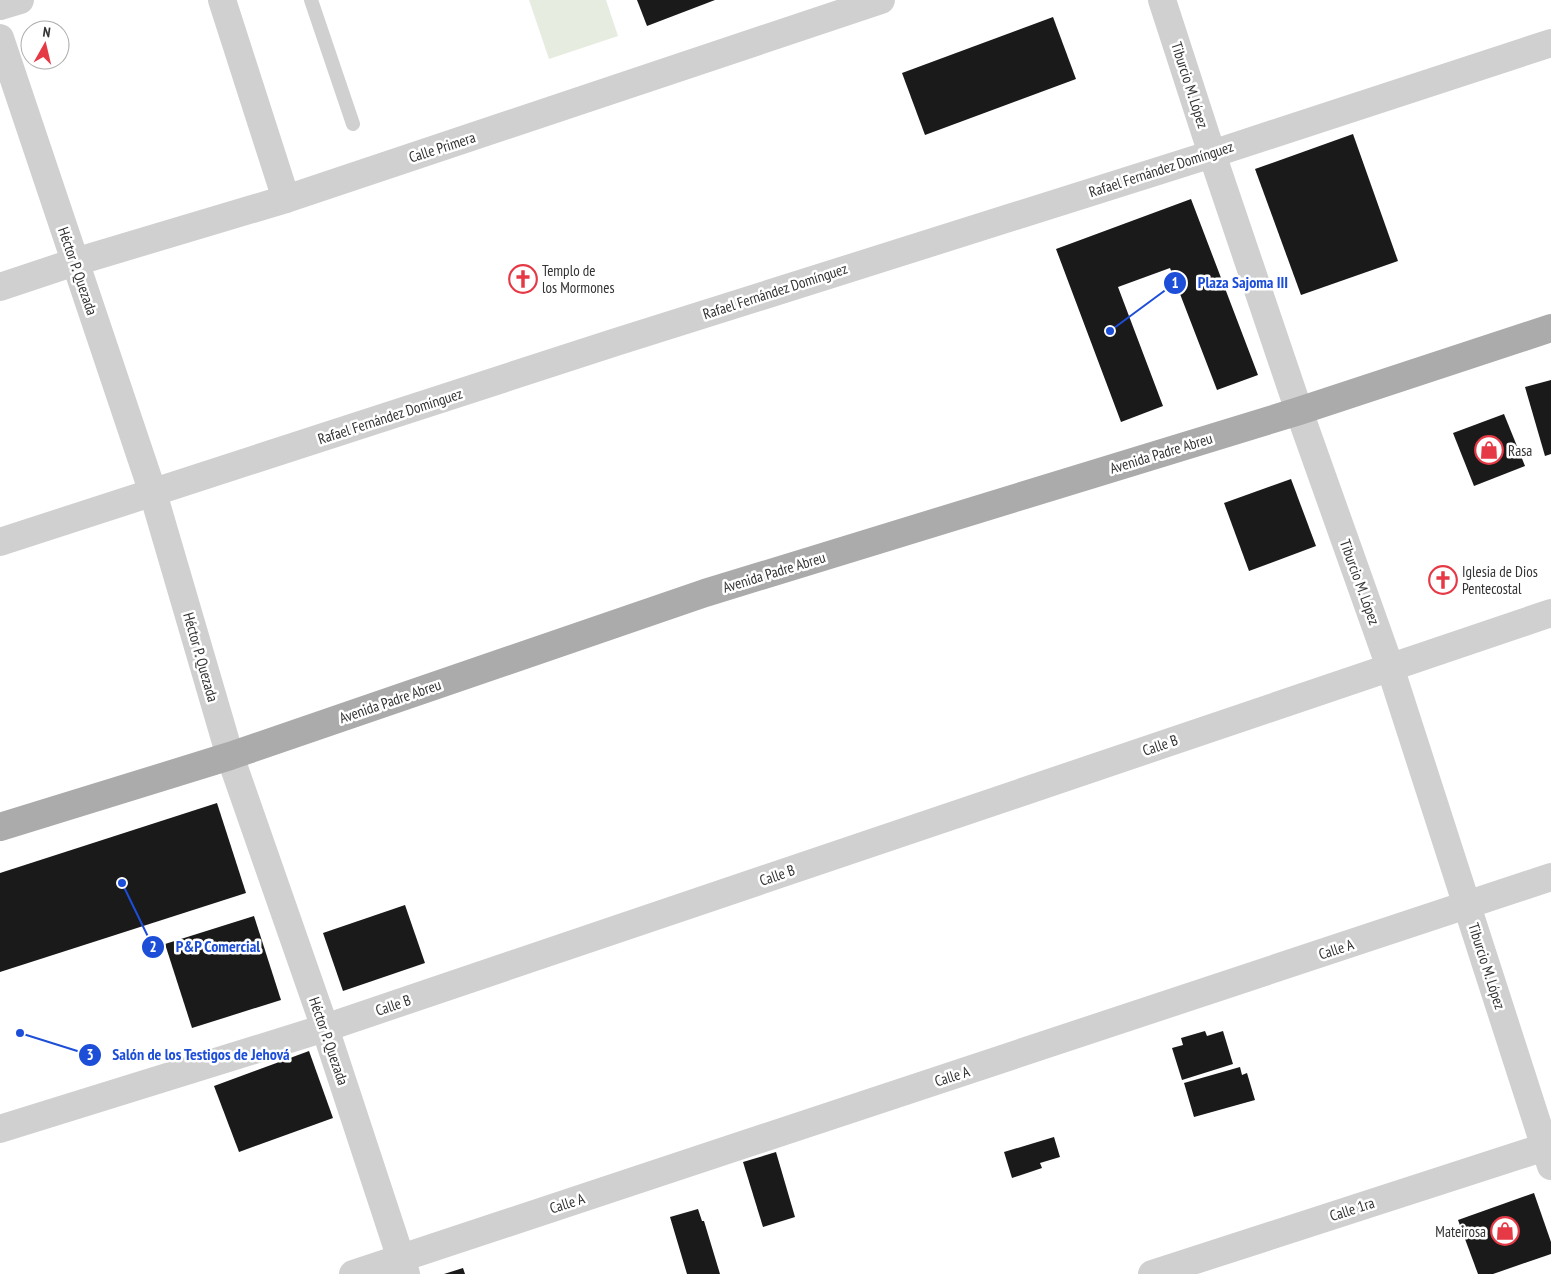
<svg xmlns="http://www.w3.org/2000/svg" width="1551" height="1274" font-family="'PT Sans Narrow',sans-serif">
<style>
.green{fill:#e6ecdf}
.building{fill:#1a1a1a}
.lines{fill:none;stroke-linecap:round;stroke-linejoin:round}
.lane{stroke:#d0d0d0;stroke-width:14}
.street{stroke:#d0d0d0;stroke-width:28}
.primary{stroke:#ababab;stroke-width:28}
.labels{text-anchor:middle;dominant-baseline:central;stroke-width:5;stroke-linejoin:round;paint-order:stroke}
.street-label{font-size:15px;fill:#333;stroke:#fff}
.poi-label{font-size:15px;fill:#333;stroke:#fff;text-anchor:start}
.leader{fill:none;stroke:#1d4ed8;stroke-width:2}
.callout-dot{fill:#1d4ed8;stroke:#fff;stroke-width:2}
.mark-label{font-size:15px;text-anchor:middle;font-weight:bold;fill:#fff}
.callout-label{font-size:16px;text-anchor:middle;font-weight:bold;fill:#1d4ed8;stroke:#fff;stroke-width:5;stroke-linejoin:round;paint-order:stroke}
</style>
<rect width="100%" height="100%" fill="#fff"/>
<polygon class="green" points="529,0 606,0 618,36 549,59"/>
<g class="building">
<polygon points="637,0 715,0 647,26"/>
<polygon points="1053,17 1076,79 925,135 902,73"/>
<polygon points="1353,134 1398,261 1301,295 1255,169"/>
<polygon points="1191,199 1258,375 1217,390 1170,268 1118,287 1163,406 1121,422 1056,249"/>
<polygon points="1551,380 1551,454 1545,456 1525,387"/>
<polygon points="1504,414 1525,466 1474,486 1453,433"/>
<polygon points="1291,479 1316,546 1249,571 1224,503"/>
<polygon points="217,803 246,893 0,972 0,873"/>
<polygon points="405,905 425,963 343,991 323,933"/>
<polygon points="254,916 281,1000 192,1028 165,944"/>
<polygon points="1205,1031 1207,1036 1223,1031 1233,1064 1182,1080 1172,1048 1183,1045 1181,1038"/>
<polygon points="309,1051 333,1118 239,1152 214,1086"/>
<polygon points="1240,1067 1242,1075 1247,1073 1255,1100 1194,1117 1184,1083"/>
<polygon points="1054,1137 1060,1157 1040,1163 1042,1168 1012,1178 1004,1152"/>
<polygon points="776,1152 795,1217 763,1227 743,1162"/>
<polygon points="1534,1193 1551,1242 1551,1254 1493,1274 1478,1274 1458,1220"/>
<polygon points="698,1209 702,1221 704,1221 720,1274 687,1274 670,1217"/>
<polygon points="463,1268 465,1274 444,1274"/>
</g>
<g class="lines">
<polyline class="lane" points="311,0 353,124"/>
<g class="street">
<polyline points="222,0 286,199"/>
<polyline points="1162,0 1212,154 1299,411 1390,667 1551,1166"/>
<polyline points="0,6 20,0"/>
<polyline points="0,38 153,493 230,756 325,1028 406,1274"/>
<polyline points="0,287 75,262 286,199 881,0"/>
<polyline points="0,542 616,342 1212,154 1551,43"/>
<polyline points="0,1129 325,1028 1551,613"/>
<polyline points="353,1274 1551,877"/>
<polyline points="1152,1274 1551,1145"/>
</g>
<polyline class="primary" points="0,827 230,756 705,593 1299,411 1551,328"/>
</g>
<defs>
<symbol id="church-ring" viewBox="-11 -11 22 22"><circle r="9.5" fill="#fff" stroke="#e63946" stroke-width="1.5"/><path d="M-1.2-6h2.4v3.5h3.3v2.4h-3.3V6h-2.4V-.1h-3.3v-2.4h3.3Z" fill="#e63946"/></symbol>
<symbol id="shop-ring" viewBox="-11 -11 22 22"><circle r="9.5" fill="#fff" stroke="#e63946" stroke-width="1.5"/><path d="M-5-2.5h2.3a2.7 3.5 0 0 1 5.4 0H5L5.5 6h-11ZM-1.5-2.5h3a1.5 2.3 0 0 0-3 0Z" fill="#e63946"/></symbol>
</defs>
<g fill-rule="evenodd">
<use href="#church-ring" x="507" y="263" width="32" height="32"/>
<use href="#shop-ring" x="1473" y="434" width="32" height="32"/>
<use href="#church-ring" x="1427" y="564" width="32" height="32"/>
<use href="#shop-ring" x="1489" y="1215" width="32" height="32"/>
</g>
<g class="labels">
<g class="street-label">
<text transform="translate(1190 85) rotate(72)">Tiburcio M. López</text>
<text transform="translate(442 147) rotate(-18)">Calle Primera</text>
<text transform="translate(1161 169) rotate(-18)">Rafael Fernández Domínguez</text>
<text transform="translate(78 271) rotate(71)">Héctor P. Quezada</text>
<text transform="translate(775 291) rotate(-18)">Rafael Fernández Domínguez</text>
<text transform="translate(390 416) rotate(-18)">Rafael Fernández Domínguez</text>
<text transform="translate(1161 453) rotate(-17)">Avenida Padre Abreu</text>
<text transform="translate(774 572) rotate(-17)">Avenida Padre Abreu</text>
<text transform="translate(1360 582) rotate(70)">Tiburcio M. López</text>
<text transform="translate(201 657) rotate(74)">Héctor P. Quezada</text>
<text transform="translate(390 701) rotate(-19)">Avenida Padre Abreu</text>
<text transform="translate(1160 745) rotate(-19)">Calle B</text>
<text transform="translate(777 875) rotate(-19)">Calle B</text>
<text transform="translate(1336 949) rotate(-18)">Calle A</text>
<text transform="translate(1487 966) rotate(72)">Tiburcio M. López</text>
<text transform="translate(393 1005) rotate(-19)">Calle B</text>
<text transform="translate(329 1041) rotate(71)">Héctor P. Quezada</text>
<text transform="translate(952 1076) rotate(-18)">Calle A</text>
<text transform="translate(567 1203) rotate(-18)">Calle A</text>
<text transform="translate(1352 1209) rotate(-18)">Calle 1ra</text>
</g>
<g class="poi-label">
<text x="542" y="270">Templo de<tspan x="542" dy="17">los Mormones</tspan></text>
<text x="1508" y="450">Rasa</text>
<text x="1462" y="571">Iglesia de Dios<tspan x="1462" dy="17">Pentecostal</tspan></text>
<text x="1486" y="1231" text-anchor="end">Mateirosa</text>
</g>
</g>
<path class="leader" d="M1110 331L1175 283M122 883L153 947M20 1033L90 1055"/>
<g class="callout-dot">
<circle cx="1110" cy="331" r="5"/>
<circle cx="122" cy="883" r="5"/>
<circle cx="20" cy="1033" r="5"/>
<circle cx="1175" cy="283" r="12"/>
<circle cx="153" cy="947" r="12"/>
<circle cx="90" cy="1055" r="12"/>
</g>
<g class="mark-label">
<text x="1175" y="288">1</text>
<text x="153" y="952">2</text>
<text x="90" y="1060">3</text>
</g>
<g class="callout-label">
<text x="1243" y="288">Plaza Sajoma III</text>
<text x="218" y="952">P&amp;P Comercial</text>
<text x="201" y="1060">Salón de los Testigos de Jehová</text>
</g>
<g transform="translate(45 45) rotate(8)"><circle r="24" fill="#ffffff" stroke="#adadad"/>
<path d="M0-4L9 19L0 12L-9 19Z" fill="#e63946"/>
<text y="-8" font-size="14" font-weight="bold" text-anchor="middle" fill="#333333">N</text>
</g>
</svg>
